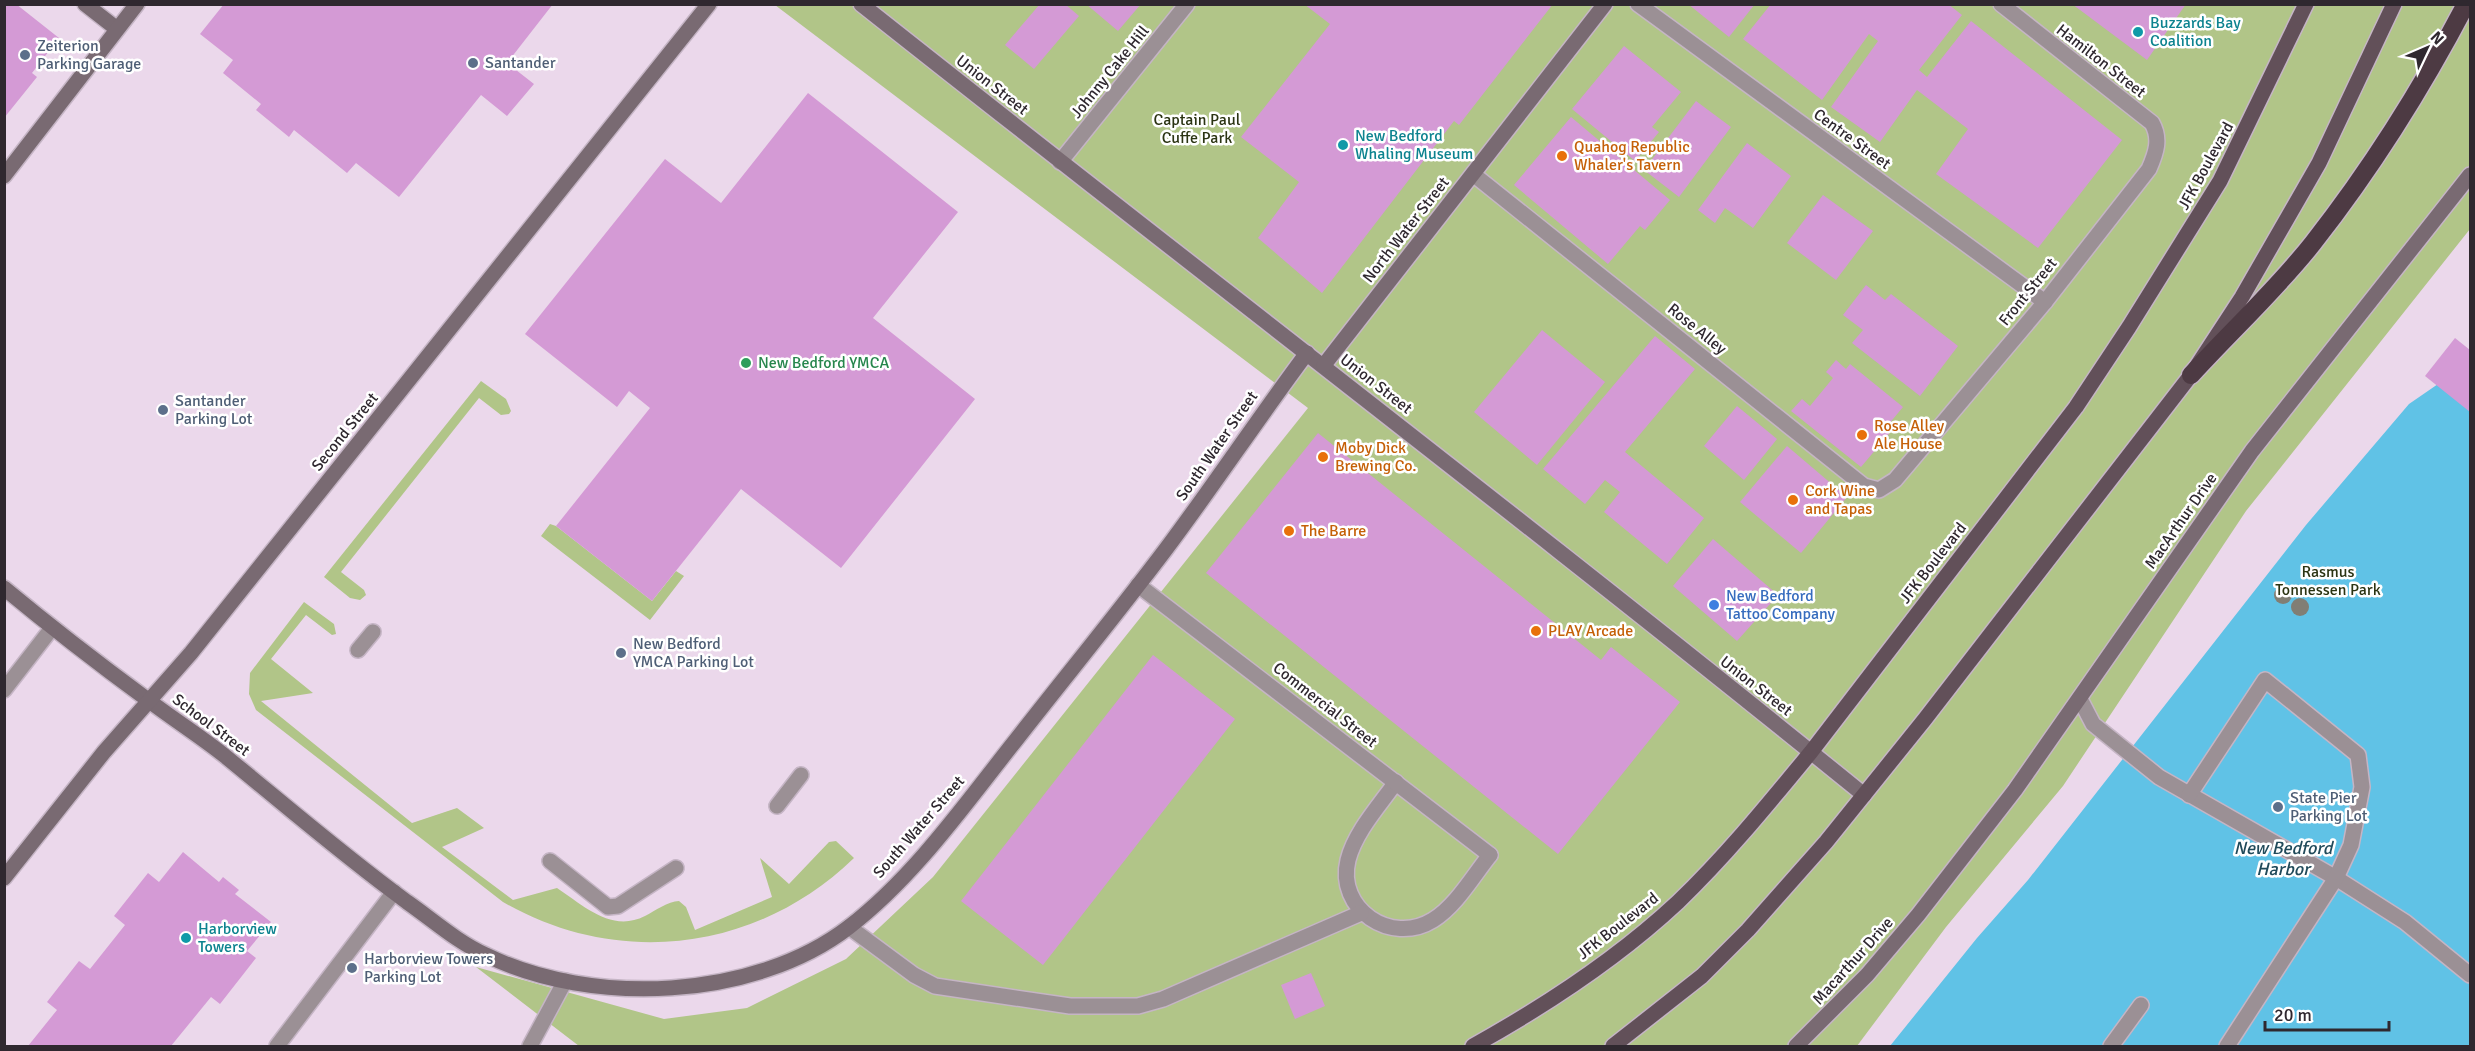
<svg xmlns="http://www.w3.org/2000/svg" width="2475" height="1051" font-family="Signika,sans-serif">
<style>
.green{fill:#b1c588}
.water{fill:#60c2e6}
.building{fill:#d49ad5}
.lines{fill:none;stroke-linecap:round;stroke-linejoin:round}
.lane-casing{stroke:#c5b5c5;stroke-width:18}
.street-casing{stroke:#c5b5c5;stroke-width:18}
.secondary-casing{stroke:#c5b5c5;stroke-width:18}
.primary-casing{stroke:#c5b5c5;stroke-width:18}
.highway-casing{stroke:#c5b5c5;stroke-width:21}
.lane{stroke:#9b9095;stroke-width:15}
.street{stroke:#9b9095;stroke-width:15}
.secondary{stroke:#796a72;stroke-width:15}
.primary{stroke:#625059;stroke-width:15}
.highway{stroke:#4d3a43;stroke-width:18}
.tree{fill:#817e74}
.culture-dot{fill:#0f9aa8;stroke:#fff;stroke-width:2}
.service-dot{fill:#5c6f8a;stroke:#fff;stroke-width:2}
.food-dot{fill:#e8710a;stroke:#fff;stroke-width:2}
.leisure-dot{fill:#2e9e5b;stroke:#fff;stroke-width:2}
.shop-dot{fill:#3f7fe0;stroke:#fff;stroke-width:2}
.labels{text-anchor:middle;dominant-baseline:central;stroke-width:5;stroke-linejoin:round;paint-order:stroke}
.culture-label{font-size:16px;fill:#0d838f;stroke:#fff;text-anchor:start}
.service-label{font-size:16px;fill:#4e5e75;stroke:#fff;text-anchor:start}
.street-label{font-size:16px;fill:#2f282f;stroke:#fff}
.park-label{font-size:16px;fill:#2b3413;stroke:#fff}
.food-label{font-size:16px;fill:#c56008;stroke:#fff;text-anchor:start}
.leisure-label{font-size:16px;fill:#27864d;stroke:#fff;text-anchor:start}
.shop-label{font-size:16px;fill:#366cbe;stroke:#fff;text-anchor:start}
.water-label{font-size:18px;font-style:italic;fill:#204a5a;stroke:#fff}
</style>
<rect width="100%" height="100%" fill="#ebd8eb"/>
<g class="green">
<polygon points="775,5 2470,5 2470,229 2246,511 2063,786 1946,927 1857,1046 579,1046 476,967 664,1019 747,1008 846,959 933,877 1308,408"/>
<polygon points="481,381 506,399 511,411 509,414 501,415 479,398 341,572 364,590 366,595 360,600 350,598 324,577"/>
<polygon points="550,524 556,526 652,601 676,571 684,576 650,620 541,536"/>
<path d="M304,602L334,624L336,634L332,635L306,615L271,659L313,693L261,701L412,823L457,808L484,828L442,847L513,900L557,888C584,906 612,933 645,916C655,911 668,901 679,901L686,907L695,930L772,897L760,858L789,884L829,842L836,841L854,858C758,951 619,969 503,902L256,710L249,694L250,673Z"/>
</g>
<polygon class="water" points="2470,362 2470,1046 1890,1046 1977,938 2028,880 2306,525 2409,404"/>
<g class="building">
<polygon points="4,4 16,4 59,38 32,73 37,77 4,118"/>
<polygon points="224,4 553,4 507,63 534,84 507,116 481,95 399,197 356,163 347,173 294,130 289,137 256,110 261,104 223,73 233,60 200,34"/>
<polygon points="1040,4 1065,4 1079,16 1034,69 1005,45"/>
<polygon points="1086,4 1141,4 1118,31"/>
<polygon points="1304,4 1553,4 1459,125 1454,121 1322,293 1258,238 1299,182 1241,137 1330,24"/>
<polygon points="1688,4 1755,4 1729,37"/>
<polygon points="1771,4 1948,4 1962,15 1919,70 1927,77 1971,21 2122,140 2038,248 1936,174 1968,129 1917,90 1880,142 1831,107 1878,41 1869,34 1822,100 1743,39"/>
<polygon points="2072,4 2186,4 2147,60"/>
<polygon points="1624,46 1681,92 1652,127 1659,132 1635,161 1572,109"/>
<polygon points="808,93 958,212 873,318 975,399 841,568 741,489 652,601 556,526 650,408 629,391 617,407 525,334 665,159 721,203"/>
<polygon points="1696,101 1731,127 1679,197 1644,170"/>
<polygon points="1571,117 1670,200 1645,230 1640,226 1608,264 1514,185"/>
<polygon points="1747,143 1791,176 1753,228 1725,208 1715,223 1698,210"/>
<polygon points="1823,195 1873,231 1836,280 1787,243"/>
<polygon points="1866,285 1885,300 1891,294 1958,346 1920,396 1852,343 1863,330 1843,315"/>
<polygon points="1542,330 1605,382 1537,465 1474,412"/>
<polygon points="1655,336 1695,369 1625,452 1704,518 1667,564 1604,512 1620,492 1605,480 1585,504 1543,469"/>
<polygon points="2455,338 2470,350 2470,412 2425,376"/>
<polygon points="1836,360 1846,369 1850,364 1903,407 1888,425 1893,429 1861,467 1791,411 1802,399 1810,406 1833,378 1826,372"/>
<polygon points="1737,406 1777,439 1744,480 1704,446"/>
<polygon points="1318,433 1601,660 1611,647 1680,702 1558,854 1206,573"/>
<polygon points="1787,446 1847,497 1801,553 1740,502"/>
<polygon points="1713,539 1778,595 1737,641 1673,586"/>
<polygon points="1153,655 1235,719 1043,965 961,901"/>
<polygon points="183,852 219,882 223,877 239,890 235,894 271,922 247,951 256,958 220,1004 211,997 171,1046 28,1046 57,1010 47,1002 79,961 90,969 125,925 114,916 148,873 159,882"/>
<polygon points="1311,973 1325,1006 1295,1019 1281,985"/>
</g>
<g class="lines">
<defs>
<g id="lane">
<polyline points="358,650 373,632"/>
<polyline points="4,690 52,628"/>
<polyline points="2080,699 2093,724 2159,777 2336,878 2405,922 2470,975"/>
<path d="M1396,782C1379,806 1355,832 1348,860C1336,909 1391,946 1433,920C1456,906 1473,876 1490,855"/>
<polyline points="2189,795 2265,680 2358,755 2362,787 2351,845 2336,878 2227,1046"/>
<polyline points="777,806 801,775"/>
<polyline points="550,861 608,907 618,906 676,868"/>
<polyline points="849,927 914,975 935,986 1070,1006 1138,1006 1163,999 1361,913"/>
<polyline points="277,1046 394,892"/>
<polyline points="530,1046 565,981"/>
<polyline points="2111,1046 2141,1005"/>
</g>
<g id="street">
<polyline points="1638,4 2045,302"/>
<polyline points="1060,162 1187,4"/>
<path d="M1473,174L1864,486L1879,490L1895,480L2045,302L2149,169C2156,153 2161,139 2152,123L2001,4"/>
<polyline points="1138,585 1490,855"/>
</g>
<g id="secondary">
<polyline points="85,4 117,29"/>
<path d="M861,4C1195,269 1534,527 1864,795"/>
<polyline points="4,176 137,4"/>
<polyline points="1324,365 1605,4"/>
<path d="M4,588C51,627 99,664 148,700C173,719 200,736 225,756C285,805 344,856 407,902C433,920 457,942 486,955C592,1007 754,1000 849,927C915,876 965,804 1016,740C1066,676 1117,614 1166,549C1214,485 1259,417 1307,353"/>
<polyline points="4,878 104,752 191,653 709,4"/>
<polyline points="1796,1046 1867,975 1918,915 2015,790 2252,451 2470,175"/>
</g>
<g id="primary">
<path d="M1473,1046C1545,1006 1618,958 1678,902C1726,856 1769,803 1811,752L2076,407L2129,327L2220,181L2306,4"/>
<polyline points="1613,1046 1702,976 1748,930 1826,842 1925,719 2191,375 2242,297 2319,163 2394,4"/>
</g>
<path id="highway" d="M2191,375C2231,331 2276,290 2313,243C2371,169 2422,88 2466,4"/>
</defs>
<use href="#lane" class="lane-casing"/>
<use href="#street" class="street-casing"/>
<use href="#secondary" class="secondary-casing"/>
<use href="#primary" class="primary-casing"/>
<use href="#highway" class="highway-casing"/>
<use href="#lane" class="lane"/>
<use href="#street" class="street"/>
<use href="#secondary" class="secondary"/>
<use href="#primary" class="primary"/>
<use href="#highway" class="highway"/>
</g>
<g class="tree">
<circle cx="2283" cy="595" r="9"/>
<circle cx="2300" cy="607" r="9"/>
</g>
<g class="culture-dot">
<circle cx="2138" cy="32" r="6"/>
<circle cx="1343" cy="145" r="6"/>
<circle cx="186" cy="938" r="6"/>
</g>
<g class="service-dot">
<circle cx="25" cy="55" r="6"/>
<circle cx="473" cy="63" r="6"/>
<circle cx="163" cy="410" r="6"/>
<circle cx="621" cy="653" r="6"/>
<circle cx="2278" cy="807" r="6"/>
<circle cx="352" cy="968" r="6"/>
</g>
<g class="food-dot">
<circle cx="1562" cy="156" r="6"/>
<circle cx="1862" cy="435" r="6"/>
<circle cx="1323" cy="457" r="6"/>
<circle cx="1793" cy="500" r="6"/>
<circle cx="1289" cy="531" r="6"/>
<circle cx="1536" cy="631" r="6"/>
</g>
<circle class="leisure-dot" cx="746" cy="363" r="6"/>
<circle class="shop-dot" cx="1714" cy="605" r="6"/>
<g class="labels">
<g class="culture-label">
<text x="2150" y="23">Buzzards Bay<tspan x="2150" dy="18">Coalition</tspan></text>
<text x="1355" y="136">New Bedford<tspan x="1355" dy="18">Whaling Museum</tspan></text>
<text x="198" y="929">Harborview<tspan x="198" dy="18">Towers</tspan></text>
</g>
<g class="service-label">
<text x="37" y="46">Zeiterion<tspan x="37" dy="18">Parking Garage</tspan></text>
<text x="485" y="63">Santander</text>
<text x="175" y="401">Santander<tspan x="175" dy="18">Parking Lot</tspan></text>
<text x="633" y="644">New Bedford<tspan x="633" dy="18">YMCA Parking Lot</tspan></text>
<text x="2290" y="798">State Pier<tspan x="2290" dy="18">Parking Lot</tspan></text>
<text x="364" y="959">Harborview Towers<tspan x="364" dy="18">Parking Lot</tspan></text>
</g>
<g class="street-label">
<text transform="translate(2101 61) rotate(38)">Hamilton Street</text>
<text transform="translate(1110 72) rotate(-51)">Johnny Cake Hill</text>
<text transform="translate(992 85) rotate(38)">Union Street</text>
<text transform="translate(1852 139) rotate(36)">Centre Street</text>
<text transform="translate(2206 166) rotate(-61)">JFK Boulevard</text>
<text transform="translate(1406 230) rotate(-52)">North Water Street</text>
<text transform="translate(2028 292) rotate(-51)">Front Street</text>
<text transform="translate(1697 329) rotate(39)">Rose Alley</text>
<text transform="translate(1376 384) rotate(38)">Union Street</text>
<text transform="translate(345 432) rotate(-51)">Second Street</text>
<text transform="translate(1217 446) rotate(-55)">South Water Street</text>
<text transform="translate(2181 521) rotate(-55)">MacArthur Drive</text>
<text transform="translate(1933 563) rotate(-52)">JFK Boulevard</text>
<text transform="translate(1756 686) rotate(38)">Union Street</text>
<text transform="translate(1325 705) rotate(38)">Commercial Street</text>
<text transform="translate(211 725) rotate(37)">School Street</text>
<text transform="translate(919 827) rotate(-49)">South Water Street</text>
<text transform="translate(1618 926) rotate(-38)">JFK Boulevard</text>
<text transform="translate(1853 961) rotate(-48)">Macarthur Drive</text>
</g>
<g class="park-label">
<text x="1197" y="120">Captain Paul<tspan x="1197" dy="18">Cuffe Park</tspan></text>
<text x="2328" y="572">Rasmus<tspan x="2328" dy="18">Tonnessen Park</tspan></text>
</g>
<g class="food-label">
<text x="1574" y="147">Quahog Republic<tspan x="1574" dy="18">Whaler's Tavern</tspan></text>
<text x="1874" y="426">Rose Alley<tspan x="1874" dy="18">Ale House</tspan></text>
<text x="1335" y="448">Moby Dick<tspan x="1335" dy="18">Brewing Co.</tspan></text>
<text x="1805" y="491">Cork Wine<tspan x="1805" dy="18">and Tapas</tspan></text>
<text x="1301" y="531">The Barre</text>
<text x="1548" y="631">PLAY Arcade</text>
</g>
<g class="leisure-label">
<text x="758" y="363">New Bedford YMCA</text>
</g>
<g class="shop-label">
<text x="1726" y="596">New Bedford<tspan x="1726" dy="18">Tattoo Company</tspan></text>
</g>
<g class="water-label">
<text x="2283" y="848">New Bedford<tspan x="2283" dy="21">Harbor</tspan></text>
</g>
</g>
<rect width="2475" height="1051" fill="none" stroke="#2f282f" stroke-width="12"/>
<g transform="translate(2427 48) rotate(46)" stroke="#ffffff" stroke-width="4.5" paint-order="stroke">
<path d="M0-4.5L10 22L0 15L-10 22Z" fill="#2f282f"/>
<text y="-9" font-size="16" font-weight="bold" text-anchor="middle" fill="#2f282f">N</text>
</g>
<path d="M2265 1021v9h124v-9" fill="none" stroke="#2f282f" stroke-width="3"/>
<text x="2274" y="1021" font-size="18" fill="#2f282f" stroke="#ffffff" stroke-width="4.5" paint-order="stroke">20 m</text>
</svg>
